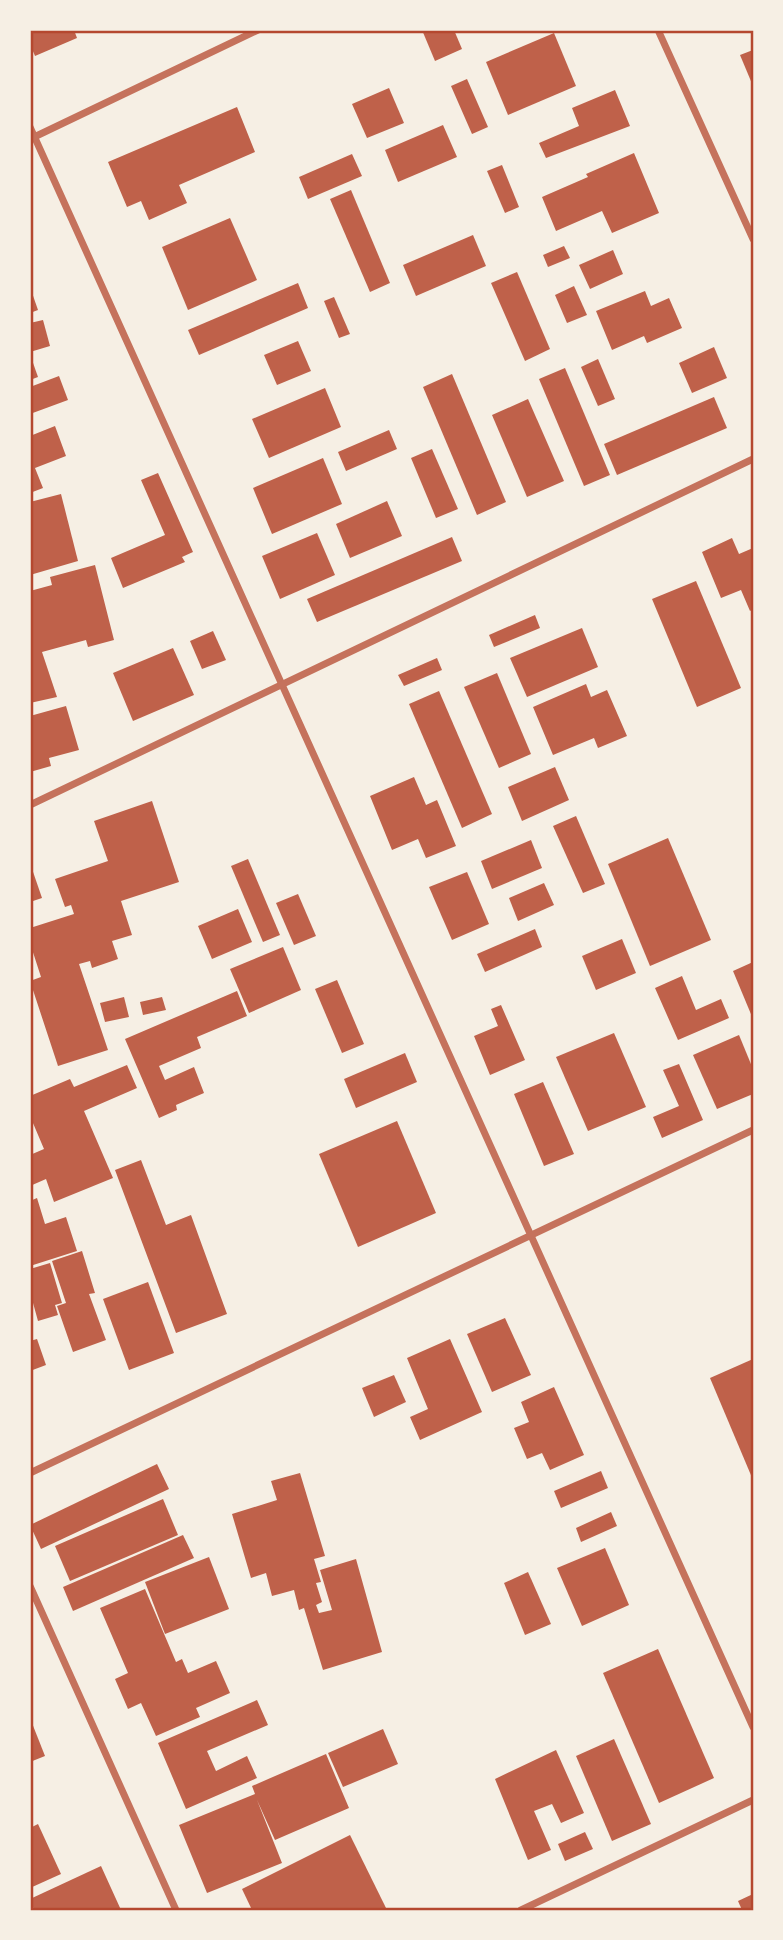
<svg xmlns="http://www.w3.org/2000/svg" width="783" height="1940" font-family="Rubik,sans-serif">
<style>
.building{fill:#bf614a}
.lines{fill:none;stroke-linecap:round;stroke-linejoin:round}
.minor{stroke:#c5725c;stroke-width:7}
.neatline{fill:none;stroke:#b5482f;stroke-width:2.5}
</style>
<rect width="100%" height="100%" fill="#f6efe4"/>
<g class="building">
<polygon points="30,30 74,30 77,38 35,56 30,44"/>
<polygon points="422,30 454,30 462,49 435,61"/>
<polygon points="554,33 576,86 508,115 486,62"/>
<polygon points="753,50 753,86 740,55"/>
<polygon points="467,79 488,127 472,134 451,86"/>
<polygon points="389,88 404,123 367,138 352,104"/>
<polygon points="615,90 630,126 546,158 539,143 579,126 572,108"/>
<polygon points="237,107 255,152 179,185 187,203 149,220 141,201 127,207 108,162"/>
<polygon points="443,125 457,157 398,182 385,150"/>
<polygon points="634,153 659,213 612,233 602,211 556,231 542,197 588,177 586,174"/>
<polygon points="352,154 362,176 308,199 299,177"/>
<polygon points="502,165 519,207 505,213 487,171"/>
<polygon points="351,190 390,283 370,292 330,199"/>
<polygon points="230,218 257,280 188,310 162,247"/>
<polygon points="473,235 486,266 416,296 403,265"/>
<polygon points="564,246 570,258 548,267 543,255"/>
<polygon points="613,250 623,274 590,289 579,265"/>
<polygon points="517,272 550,349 525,361 491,283"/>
<polygon points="298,283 308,308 199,355 188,330"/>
<polygon points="574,286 587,315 567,323 555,295"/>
<polygon points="30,287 38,310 30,313"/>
<polygon points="645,291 651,306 669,298 682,328 647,343 644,336 612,350 596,311"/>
<polygon points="334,297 350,334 339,338 324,301"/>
<polygon points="43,320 50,346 30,352 30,323"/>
<polygon points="298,341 311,371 277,385 264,355"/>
<polygon points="714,347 727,378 692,393 679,363"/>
<polygon points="598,359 615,399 598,406 581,367"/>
<polygon points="30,360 32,360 38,377 30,380"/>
<polygon points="565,368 610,475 584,486 539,379"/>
<polygon points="452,374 506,502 477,515 423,387"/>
<polygon points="59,376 68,400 30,414 30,387"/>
<polygon points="325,388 341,427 269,458 252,419"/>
<polygon points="714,397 727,428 617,475 604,444"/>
<polygon points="528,399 564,481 527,497 492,415"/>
<polygon points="55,426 66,456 35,468 43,488 30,493 30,436"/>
<polygon points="389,430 397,449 346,471 338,452"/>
<polygon points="432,449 458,509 436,518 411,458"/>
<polygon points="323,458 342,504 272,534 253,488"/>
<polygon points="158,473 193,552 182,557 185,562 123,588 111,558 165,535 141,480"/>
<polygon points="61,494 78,561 30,575 30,502"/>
<polygon points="387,501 402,536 350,558 336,524"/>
<polygon points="317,533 335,575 280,599 262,556"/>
<polygon points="452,537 462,561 317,622 307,599"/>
<polygon points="732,538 739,554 753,548 753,609 750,611 741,590 721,598 702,552"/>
<polygon points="95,565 114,640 88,647 86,640 42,652 57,697 30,703 30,621 33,620 32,615 30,615 30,591 52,585 50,577"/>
<polygon points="696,581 741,688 697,707 652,599"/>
<polygon points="535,615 540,628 494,647 489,635"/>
<polygon points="582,628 598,667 527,697 510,658"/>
<polygon points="213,631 226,660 202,669 190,641"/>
<polygon points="173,648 194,695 133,721 113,673"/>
<polygon points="437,658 442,670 404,686 398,675"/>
<polygon points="497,673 531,754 499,768 464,687"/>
<polygon points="586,684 591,697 607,690 627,736 598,748 594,738 553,755 533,707"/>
<polygon points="439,691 492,814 462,828 409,704"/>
<polygon points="66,706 79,750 49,758 51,766 30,772 30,716"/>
<polygon points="555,767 569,800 522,821 508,787"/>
<polygon points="414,777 426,805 437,800 456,846 426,858 418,839 392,850 370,796"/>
<polygon points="152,801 179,882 121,901 132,935 112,941 118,959 92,968 90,961 79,964 108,1050 58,1066 30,981 41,977 30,943 30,928 74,914 71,905 65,907 55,879 108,861 94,821"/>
<polygon points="576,816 605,884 583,893 553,826"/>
<polygon points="668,838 711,940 650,966 608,864"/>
<polygon points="531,840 542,868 492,889 481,861"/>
<polygon points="248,859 280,935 263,942 231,866"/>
<polygon points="30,863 42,898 30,902"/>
<polygon points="467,872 489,924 452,940 429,887"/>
<polygon points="544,883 554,905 518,921 509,898"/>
<polygon points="298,894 316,936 294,945 276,903"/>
<polygon points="238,909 252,942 212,959 198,926"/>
<polygon points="535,929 542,947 485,972 477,954"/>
<polygon points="622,939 636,973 596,990 582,956"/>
<polygon points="283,947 301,990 249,1013 230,969"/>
<polygon points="753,962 753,1019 733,971"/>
<polygon points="682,976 696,1010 721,999 729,1018 678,1040 655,988"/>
<polygon points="337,980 364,1044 342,1053 315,989"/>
<polygon points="237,991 247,1016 197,1037 201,1048 159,1066 165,1080 194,1067 204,1093 176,1105 177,1110 159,1118 125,1039"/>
<polygon points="124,997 129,1017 105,1022 100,1003"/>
<polygon points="162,997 166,1010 143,1015 140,1002"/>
<polygon points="501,1005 525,1060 490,1075 474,1036 498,1026 491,1009"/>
<polygon points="614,1033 646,1107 588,1131 556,1057"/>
<polygon points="739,1035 753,1069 753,1094 717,1109 693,1055"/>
<polygon points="405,1053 417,1082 356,1108 344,1079"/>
<polygon points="679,1064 703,1120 662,1138 653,1117 679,1106 663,1070"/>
<polygon points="127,1065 137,1088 84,1111 113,1178 54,1202 46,1179 30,1186 30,1155 44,1149 30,1116 30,1096 70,1079 74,1087"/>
<polygon points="543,1082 574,1154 544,1166 514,1094"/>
<polygon points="397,1121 436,1213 358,1247 319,1154"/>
<polygon points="141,1160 166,1225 191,1215 227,1314 176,1333 115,1170"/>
<polygon points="37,1198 45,1224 66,1217 77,1251 30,1266 30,1201"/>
<polygon points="82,1251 95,1293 89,1294 106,1340 73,1352 57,1306 66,1303 52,1261"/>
<polygon points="50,1263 62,1303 55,1305 58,1315 38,1321 30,1292 30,1269"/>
<polygon points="148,1282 174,1353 129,1370 103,1299"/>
<polygon points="505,1318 531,1375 492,1392 467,1334"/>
<polygon points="37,1339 46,1365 30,1371 30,1341"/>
<polygon points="450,1339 482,1412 420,1440 410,1417 428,1409 407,1358"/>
<polygon points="753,1359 753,1480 710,1378"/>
<polygon points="394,1375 406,1402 374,1417 362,1388"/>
<polygon points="554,1387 584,1455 550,1470 542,1453 527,1459 514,1428 529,1422 521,1402"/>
<polygon points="157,1464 169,1489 41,1549 30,1525"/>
<polygon points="601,1471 608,1488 561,1508 554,1491"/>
<polygon points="300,1473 325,1556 314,1559 321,1582 316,1583 322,1602 316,1605 319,1613 332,1610 320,1570 356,1559 382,1652 323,1670 304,1608 299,1610 294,1590 272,1596 266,1573 251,1578 232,1514 277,1500 271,1481"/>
<polygon points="163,1499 178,1535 70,1581 55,1546"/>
<polygon points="611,1512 617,1526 581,1542 576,1528"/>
<polygon points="183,1535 194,1558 73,1611 63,1587"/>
<polygon points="605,1548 629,1605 582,1626 557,1568"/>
<polygon points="209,1557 229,1609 165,1634 145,1582"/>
<polygon points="528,1572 551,1624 525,1635 504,1583"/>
<polygon points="145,1589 176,1662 182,1659 188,1673 216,1661 230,1693 196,1708 200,1717 156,1736 141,1703 128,1709 115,1679 128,1673 100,1608"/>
<polygon points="658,1649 714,1778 659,1803 603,1673"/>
<polygon points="257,1700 268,1725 207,1751 216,1771 247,1756 257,1778 186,1809 158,1743"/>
<polygon points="30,1718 45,1756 30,1762"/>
<polygon points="383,1729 398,1764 343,1787 328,1753"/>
<polygon points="614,1739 651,1824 612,1841 576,1756"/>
<polygon points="556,1750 584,1813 561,1823 552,1804 534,1811 551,1850 528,1860 495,1779"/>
<polygon points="326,1754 349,1808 275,1840 257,1800 282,1863 207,1893 179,1825 255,1794 252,1786"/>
<polygon points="38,1824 61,1874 30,1888 30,1828"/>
<polygon points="585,1832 593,1849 565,1861 558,1844"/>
<polygon points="350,1835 387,1910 252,1910 242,1889"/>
<polygon points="101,1866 121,1910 34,1910 30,1899"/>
<polygon points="753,1894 753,1910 742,1910 738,1901"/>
</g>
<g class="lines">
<g class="minor">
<polyline points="658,30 753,239"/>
<polyline points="30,127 753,1727"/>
<polyline points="30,139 258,30"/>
<polyline points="30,805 753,459"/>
<polyline points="30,1473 753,1130"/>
<polyline points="30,1586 176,1910"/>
<polyline points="521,1910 753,1800"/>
</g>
</g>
<rect width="783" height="1940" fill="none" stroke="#f6efe4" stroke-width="63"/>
<rect x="32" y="32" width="720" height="1877" class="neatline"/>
</svg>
